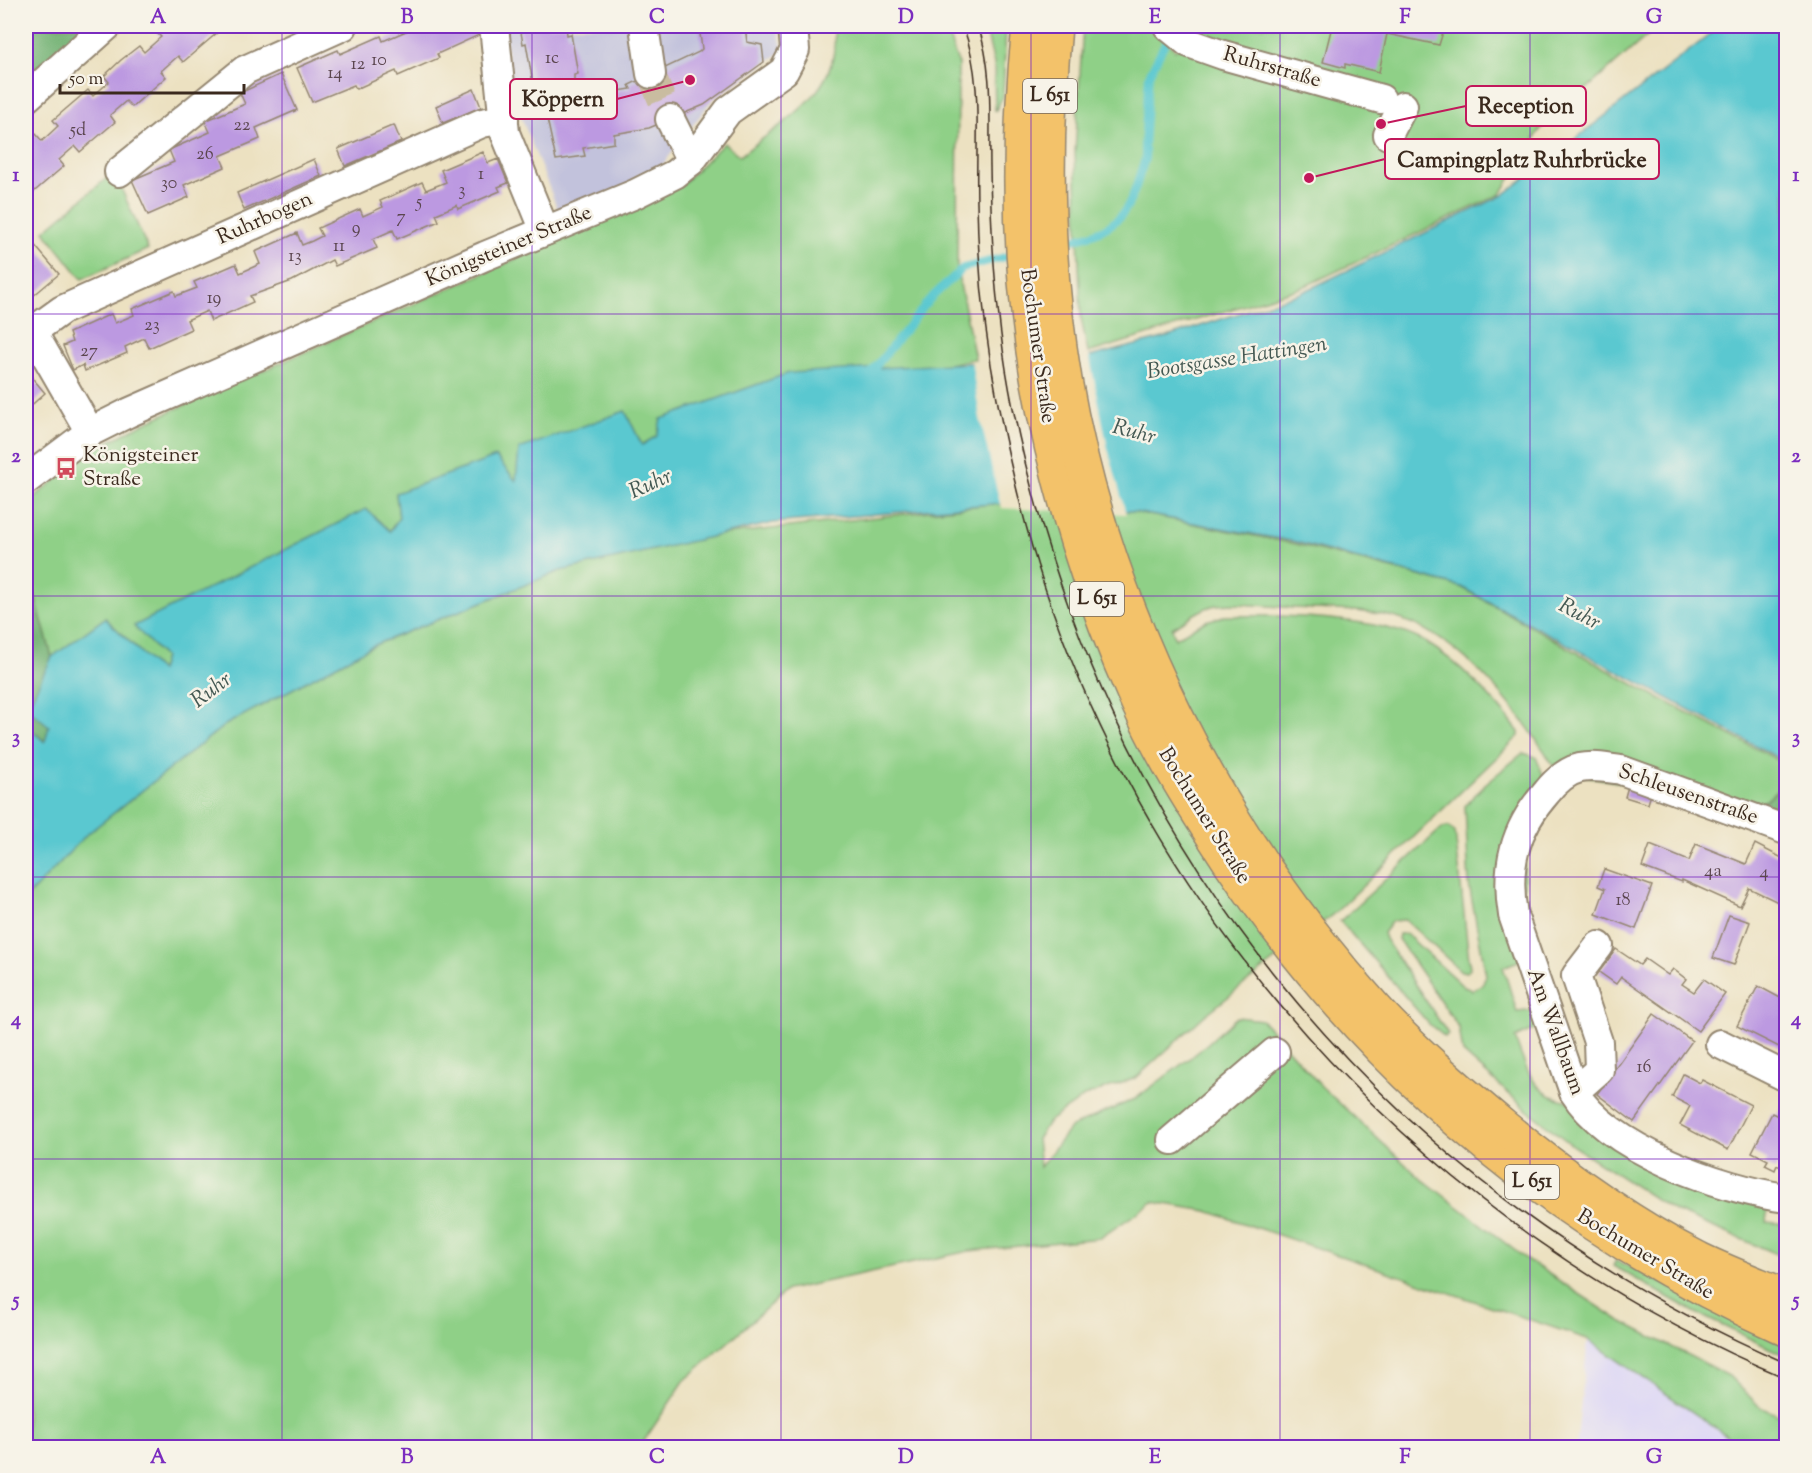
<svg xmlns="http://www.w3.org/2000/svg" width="1812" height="1473" font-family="'Sorts Mill Goudy',serif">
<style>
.built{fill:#dcd6f6}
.industrial{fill:#c2c2dc}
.green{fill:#8fd087;stroke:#657d52;stroke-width:1.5}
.forest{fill:#73b274;stroke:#576e49;stroke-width:1.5}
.water{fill:#5ac8d0;stroke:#4a7977;stroke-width:1.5}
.pier{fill:#ece1c1}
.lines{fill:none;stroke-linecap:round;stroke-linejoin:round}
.stream{stroke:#5ac8d0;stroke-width:8}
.building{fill:#bc99e1}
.minor-tunnel{stroke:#c9bca0;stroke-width:28;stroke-dasharray:28 14;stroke-linecap:butt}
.minor-casing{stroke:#948670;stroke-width:32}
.major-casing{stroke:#948670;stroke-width:36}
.minor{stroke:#fff;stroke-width:28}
.major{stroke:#f3c26a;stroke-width:33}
.tram{stroke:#3b2a1e;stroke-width:1.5}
.grid{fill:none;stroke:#7b2cbf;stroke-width:1.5;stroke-opacity:0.55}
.labels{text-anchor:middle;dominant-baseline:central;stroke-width:5;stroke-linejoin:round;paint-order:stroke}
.number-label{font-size:18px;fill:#5b464f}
.shield{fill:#f7f3e8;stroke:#73665b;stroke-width:1.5}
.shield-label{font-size:20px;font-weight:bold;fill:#3b2a1e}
.street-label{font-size:21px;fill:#3b2a1e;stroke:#f7f3e8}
.poi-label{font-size:21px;fill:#3b2a1e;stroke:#f7f3e8;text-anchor:start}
.water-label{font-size:22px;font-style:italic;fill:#445953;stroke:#f7f3e8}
.leader{fill:none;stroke:#c2185b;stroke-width:2}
.callout-dot{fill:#c2185b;stroke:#f7f3e8;stroke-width:2}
.callout{fill:#f7f3e8;stroke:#c2185b;stroke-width:2}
.callout-label{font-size:22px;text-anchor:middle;font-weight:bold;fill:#3b2a1e}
.neatline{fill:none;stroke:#7b2cbf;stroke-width:2}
.grid-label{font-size:20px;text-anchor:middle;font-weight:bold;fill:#7b2cbf}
</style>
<rect width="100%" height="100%" fill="#f7f3e8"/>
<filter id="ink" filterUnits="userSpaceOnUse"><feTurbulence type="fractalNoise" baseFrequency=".0167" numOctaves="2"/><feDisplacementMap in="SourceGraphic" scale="12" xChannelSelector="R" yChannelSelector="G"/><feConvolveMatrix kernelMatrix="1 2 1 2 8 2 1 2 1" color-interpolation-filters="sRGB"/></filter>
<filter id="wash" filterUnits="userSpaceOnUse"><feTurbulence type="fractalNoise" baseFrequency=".008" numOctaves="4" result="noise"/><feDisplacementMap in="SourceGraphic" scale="24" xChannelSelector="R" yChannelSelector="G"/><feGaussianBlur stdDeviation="1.35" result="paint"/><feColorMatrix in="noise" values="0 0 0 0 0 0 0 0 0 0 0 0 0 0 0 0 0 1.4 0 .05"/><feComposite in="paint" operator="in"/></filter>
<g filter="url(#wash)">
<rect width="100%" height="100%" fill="#ece1c1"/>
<polygon class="built" points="1588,1339 1743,1447 1576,1448"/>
<polygon class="industrial" points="503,26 777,26 783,51 712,100 651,180 560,215 514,99"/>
<g class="green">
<path d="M833,26H945L958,63L957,269L975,359L922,369L657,436L642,445L625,411L516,481L396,494L399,518L390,531L263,562L135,626L164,657L160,671L105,618L52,657L32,586L33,498L95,449L144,423L679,187L724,143L740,156C782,121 845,92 833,26Z"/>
<polygon points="985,26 1006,26 1003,96 995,112 994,64"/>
<polygon points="1083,26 1152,26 1175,50 1201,26 1658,26 1540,130 1501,194 1301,288 1088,353 1081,318 1075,152"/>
<polygon points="114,172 148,249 82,279 44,231"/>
<path d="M992,504L1129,511L1296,544L1461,587L1640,688L1786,764V783L1754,809L1556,770C1521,712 1459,632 1389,616C1359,609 1325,610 1294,608C1271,607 1234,601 1212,606C1198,610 1184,621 1172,628L1175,638L1206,621L1224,616C1278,615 1381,616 1427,643C1464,666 1493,698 1519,732V736L1337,911L1204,1016L1136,1078L1087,1095L1048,1122L1037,1139L1040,1167L1071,1127L1135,1099L1198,1052L1237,1017L1262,1020L1322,1087L1417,1175L1526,1259L1619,1320L1729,1376L1759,1406L1786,1419V1447H1743L1587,1339L1207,1211L1153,1202L1100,1238L969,1251L787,1290L684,1381L640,1447H26V898L86,835L225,725L374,645L560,571L718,535Z"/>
<path d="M1523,753L1536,757L1545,780L1527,802L1521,960L1503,967L1517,1012L1538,1010L1542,1025L1515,1038C1525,1066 1533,1096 1566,1100L1768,1204L1766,1222L1786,1224V1258L1672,1210L1573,1146L1527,1110L1463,1053L1459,1028L1398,939L1399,934H1406L1464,987L1472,990L1482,985L1486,975L1469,885L1465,806L1485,784Z"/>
<polygon points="1448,827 1455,832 1470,969 1467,972 1461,971 1405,920 1392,921 1383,933 1385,939 1448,1034 1445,1037 1429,1024 1340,921 1442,828"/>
<polygon points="1616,1260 1786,1345 1786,1356 1696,1313 1613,1266"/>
</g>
<g class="forest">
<polygon points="26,26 90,26 26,80"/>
<polygon points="33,498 32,586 52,657 28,708 49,726 46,742 26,726 26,503"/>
<polygon points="1786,784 1786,824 1754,809"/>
</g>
<polygon class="water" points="1721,26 1786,26 1786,762 1461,587 1296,542 1129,511 992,504 773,523 560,571 374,645 225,725 86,835 26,898 26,726 45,742 49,726 27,708 52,657 105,618 160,671 164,657 134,626 366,509 390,531 399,518 396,493 496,457 516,481 519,449 625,411 642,445 657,436 661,419 789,373 1093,356 1167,337 1301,293 1503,195"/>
<polygon class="pier" points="1089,354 1108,449 1126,514 1001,508 980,418 971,360"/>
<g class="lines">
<g class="stream">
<path d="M1057,244C1105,232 1125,227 1139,177C1142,166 1148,157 1144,146L1149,75L1169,35"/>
<polyline points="869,375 930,299 963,268 1016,254"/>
</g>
</g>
<g id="blocks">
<g class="building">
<polygon points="161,26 211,26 217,33 183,62 178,56 161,71 166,77 132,107 126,101 110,115 115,122 80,152 75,146 59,160 64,166 29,196 26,192 26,143 36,134 42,141 58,126 53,120 88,90 93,96 109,82 104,76 121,60 139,46 144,52 152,45 161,37 155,31"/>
<polygon points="418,26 474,26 479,35 437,54 439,58 398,76 396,71 356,89 354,85 312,102 297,68 338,50 340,54 381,36 383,41"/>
<polygon points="520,26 566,26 567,35 571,34 578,74 574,75 574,98 631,89 629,85 699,52 702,49 699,26 745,26 747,42 762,45 764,62 704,105 649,128 614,134 614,143 583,148 585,156 556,160 544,105 537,107 526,43 523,44"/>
<polygon points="1332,26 1456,26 1443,32 1439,45 1387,34 1379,72 1345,64 1345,68 1323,62"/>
<polygon points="281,74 297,110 256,128 260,139 220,156 225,167 184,185 189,197 148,215 132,180 174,162 169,150 210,132 205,121 245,104 240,93"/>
<polygon points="474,89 481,107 443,123 436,106"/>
<polygon points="394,125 401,142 345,166 338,149"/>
<polygon points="483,152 488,163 498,159 508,183 498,187 500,191 458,209 457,205 436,214 439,221 397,239 393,230 373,239 377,248 335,266 332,260 292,281 250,296 253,302 211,321 207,311 187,320 191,329 149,348 144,338 125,347 127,353 85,371 83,365 73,370 63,346 72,342 69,333 111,314 115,323 134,315 132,309 174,291 176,296 197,288 194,282 236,264 240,273 260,264 255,252 297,233 302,245 312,241 322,236 318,228 360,209 363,216 383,207 380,201 422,182 426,190 446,182 441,170"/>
<polygon points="314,159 321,176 244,210 237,193"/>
<polygon points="26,235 59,274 26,302"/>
<polygon points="29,374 45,393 26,410 26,377"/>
<polygon points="1630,779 1653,787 1648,804 1625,797"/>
<polygon points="1696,844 1746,864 1755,844 1786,860 1786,899 1784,905 1749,888 1740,906 1682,880 1682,882 1642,867 1650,845 1689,861"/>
<polygon points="1604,869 1652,886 1636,929 1596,914 1605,889 1598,886"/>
<polygon points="1729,915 1750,922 1734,965 1713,958"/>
<polygon points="1616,949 1640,965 1645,959 1668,975 1673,969 1686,979 1682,984 1694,992 1704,979 1725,994 1698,1031 1621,977 1616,984 1599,972"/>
<polygon points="1758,986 1786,1001 1786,1037 1781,1048 1737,1026"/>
<polygon points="1654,1014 1692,1041 1634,1122 1597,1094"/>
<polygon points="1683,1074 1700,1083 1702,1080 1751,1105 1728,1150 1680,1125 1690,1106 1672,1097"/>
<polygon points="1786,1099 1786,1170 1777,1165 1775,1170 1765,1165 1768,1160 1752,1152 1772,1113 1778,1116"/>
</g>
</g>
</g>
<g filter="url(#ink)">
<use href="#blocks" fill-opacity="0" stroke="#948670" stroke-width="1.5"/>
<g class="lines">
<polyline class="minor-tunnel" points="651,74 670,119"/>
<defs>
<g id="minor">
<polyline points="494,26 505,133 545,231"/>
<polyline points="644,26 651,74"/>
<polyline points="1168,26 1189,43 1223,55 1381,99"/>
<polyline points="26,98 107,26"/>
<polyline points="670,119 691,161"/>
<polyline points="1388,135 1403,106"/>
<polyline points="119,172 245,70 343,26"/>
<polyline points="32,331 90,432"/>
<polyline points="26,336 62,310 482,123 504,119"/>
<polyline points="26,480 90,432 128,413 485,256 635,194 675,174 691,161 728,111 784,71 795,50 793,26"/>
<path d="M1786,830L1621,770C1607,768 1594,765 1580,768C1567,771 1555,782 1547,792C1514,829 1505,867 1513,915L1574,1092C1609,1150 1722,1189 1786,1198"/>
<polyline points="1720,1044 1786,1077"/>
<polyline points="1574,1092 1599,1070 1598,1042 1576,976 1599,946"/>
<polyline points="1172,1140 1275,1052"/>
</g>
<g id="major">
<path d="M1029,26C1017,143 1017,264 1038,382C1057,487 1092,601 1136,699C1161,756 1195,809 1229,861C1370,1071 1555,1226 1786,1329"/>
<path d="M1055,26C1044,145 1045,261 1065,380C1105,611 1218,835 1376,1009C1415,1052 1459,1089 1503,1126C1564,1176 1629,1223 1699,1259C1728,1273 1757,1284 1786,1296"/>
</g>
</defs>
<use href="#minor" class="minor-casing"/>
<use href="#major" class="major-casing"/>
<use href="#minor" class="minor"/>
<use href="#major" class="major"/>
<g class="tram">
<path d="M963,26C984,82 975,143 977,202C978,270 985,338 998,404C1010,465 1024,526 1044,585C1160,940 1443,1235 1786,1378"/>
<path d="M978,26C994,71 989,119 990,166C991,247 997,329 1013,408C1101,843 1380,1186 1786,1363"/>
</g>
</g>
</g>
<path class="grid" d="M282,26V1448M532,26V1448M781,26V1448M1031,26V1448M1280,26V1448M1530,26V1448M26,314H1786M26,596H1786M26,877H1786M26,1159H1786"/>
<defs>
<symbol id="bus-bare" viewBox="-9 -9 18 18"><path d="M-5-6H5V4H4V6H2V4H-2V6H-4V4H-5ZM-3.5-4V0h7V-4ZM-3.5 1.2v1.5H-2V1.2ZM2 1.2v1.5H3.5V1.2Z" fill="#d1495b" stroke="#f7f3e8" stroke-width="2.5" paint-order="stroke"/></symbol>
</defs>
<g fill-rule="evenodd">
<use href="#bus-bare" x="51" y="453" width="30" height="30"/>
</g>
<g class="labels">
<g class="number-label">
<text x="552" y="59">1c</text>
<text x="379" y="61">10</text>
<text x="358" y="65">12</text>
<text x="335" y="74">14</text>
<text x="242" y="126">22</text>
<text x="78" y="131">5d</text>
<text x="205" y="155">26</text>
<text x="481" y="175">1</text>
<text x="169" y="184">30</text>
<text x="462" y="191">3</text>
<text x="419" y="203">5</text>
<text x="401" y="218">7</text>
<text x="356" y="229">9</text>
<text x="339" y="247">11</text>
<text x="295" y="257">13</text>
<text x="214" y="299">19</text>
<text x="152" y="326">23</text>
<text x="89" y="352">27</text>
<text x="1713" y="872">4a</text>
<text x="1764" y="873">4</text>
<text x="1623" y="901">18</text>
<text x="1644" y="1068">16</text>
</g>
<g class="shield">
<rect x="1023" y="79" width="54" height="34" rx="4.5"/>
<rect x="1070" y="582" width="54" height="34" rx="4.5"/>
<rect x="1505" y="1165" width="54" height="34" rx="4.5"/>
</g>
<g class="shield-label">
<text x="1050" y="96">L 651</text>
<text x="1097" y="599">L 651</text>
<text x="1532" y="1182">L 651</text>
</g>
<g class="street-label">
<text transform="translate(1272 68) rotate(16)">Ruhrstraße</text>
<text transform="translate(265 219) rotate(-24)">Ruhrbogen</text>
<text transform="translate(509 247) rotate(-23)">Königsteiner Straße</text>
<text transform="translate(1037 346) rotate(82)">Bochumer Straße</text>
<text transform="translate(1688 795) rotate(19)">Schleusenstraße</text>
<text transform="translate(1204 816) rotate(58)">Bochumer Straße</text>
<text transform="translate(1555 1032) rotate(70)">Am Wallbaum</text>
<text transform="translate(1645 1255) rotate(31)">Bochumer Straße</text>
</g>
<g class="poi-label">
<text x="83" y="456">Königsteiner<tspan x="83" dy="24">Straße</tspan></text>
</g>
<g class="water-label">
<text transform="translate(1237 359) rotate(-9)">Bootsgasse Hattingen</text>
<text transform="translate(1134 433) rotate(15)">Ruhr</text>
<text transform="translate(651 485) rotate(-24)">Ruhr</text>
<text transform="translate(1579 615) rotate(28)">Ruhr</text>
<text transform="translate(212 691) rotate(-37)">Ruhr</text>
</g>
</g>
<path class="leader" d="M690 80L617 99M1381 124L1466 106M1309 178L1385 159"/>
<g class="callout-dot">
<circle cx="690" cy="80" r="6"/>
<circle cx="1381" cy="124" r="6"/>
<circle cx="1309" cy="178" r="6"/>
</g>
<g class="callout">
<rect x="510" y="79" width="107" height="40" rx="6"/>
<rect x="1466" y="86" width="120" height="40" rx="6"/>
<rect x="1385" y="139" width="274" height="40" rx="6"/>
</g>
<g class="callout-label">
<text x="563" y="106">Köppern</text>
<text x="1526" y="113">Reception</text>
<text x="1522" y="167">Campingplatz Ruhrbrücke</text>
</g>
<rect width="1812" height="1473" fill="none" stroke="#f7f3e8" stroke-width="66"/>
<path d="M60 84v9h184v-9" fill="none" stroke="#3b2a1e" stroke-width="3"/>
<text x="69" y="84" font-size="18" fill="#3b2a1e" stroke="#f7f3e8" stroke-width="4.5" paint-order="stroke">50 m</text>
<rect x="33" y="33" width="1746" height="1407" class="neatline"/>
<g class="grid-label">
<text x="158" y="23">A</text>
<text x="407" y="23">B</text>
<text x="657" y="23">C</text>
<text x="906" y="23">D</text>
<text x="1155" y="23">E</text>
<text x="1405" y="23">F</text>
<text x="1654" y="23">G</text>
<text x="16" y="181">1</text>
<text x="1796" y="181">1</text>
<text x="16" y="462">2</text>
<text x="1796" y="462">2</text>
<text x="16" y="743">3</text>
<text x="1796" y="743">3</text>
<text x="16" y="1025">4</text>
<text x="1796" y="1025">4</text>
<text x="16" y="1306">5</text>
<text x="1796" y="1306">5</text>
<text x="158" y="1463">A</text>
<text x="407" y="1463">B</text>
<text x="657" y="1463">C</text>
<text x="906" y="1463">D</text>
<text x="1155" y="1463">E</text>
<text x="1405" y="1463">F</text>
<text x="1654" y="1463">G</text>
</g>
</svg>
